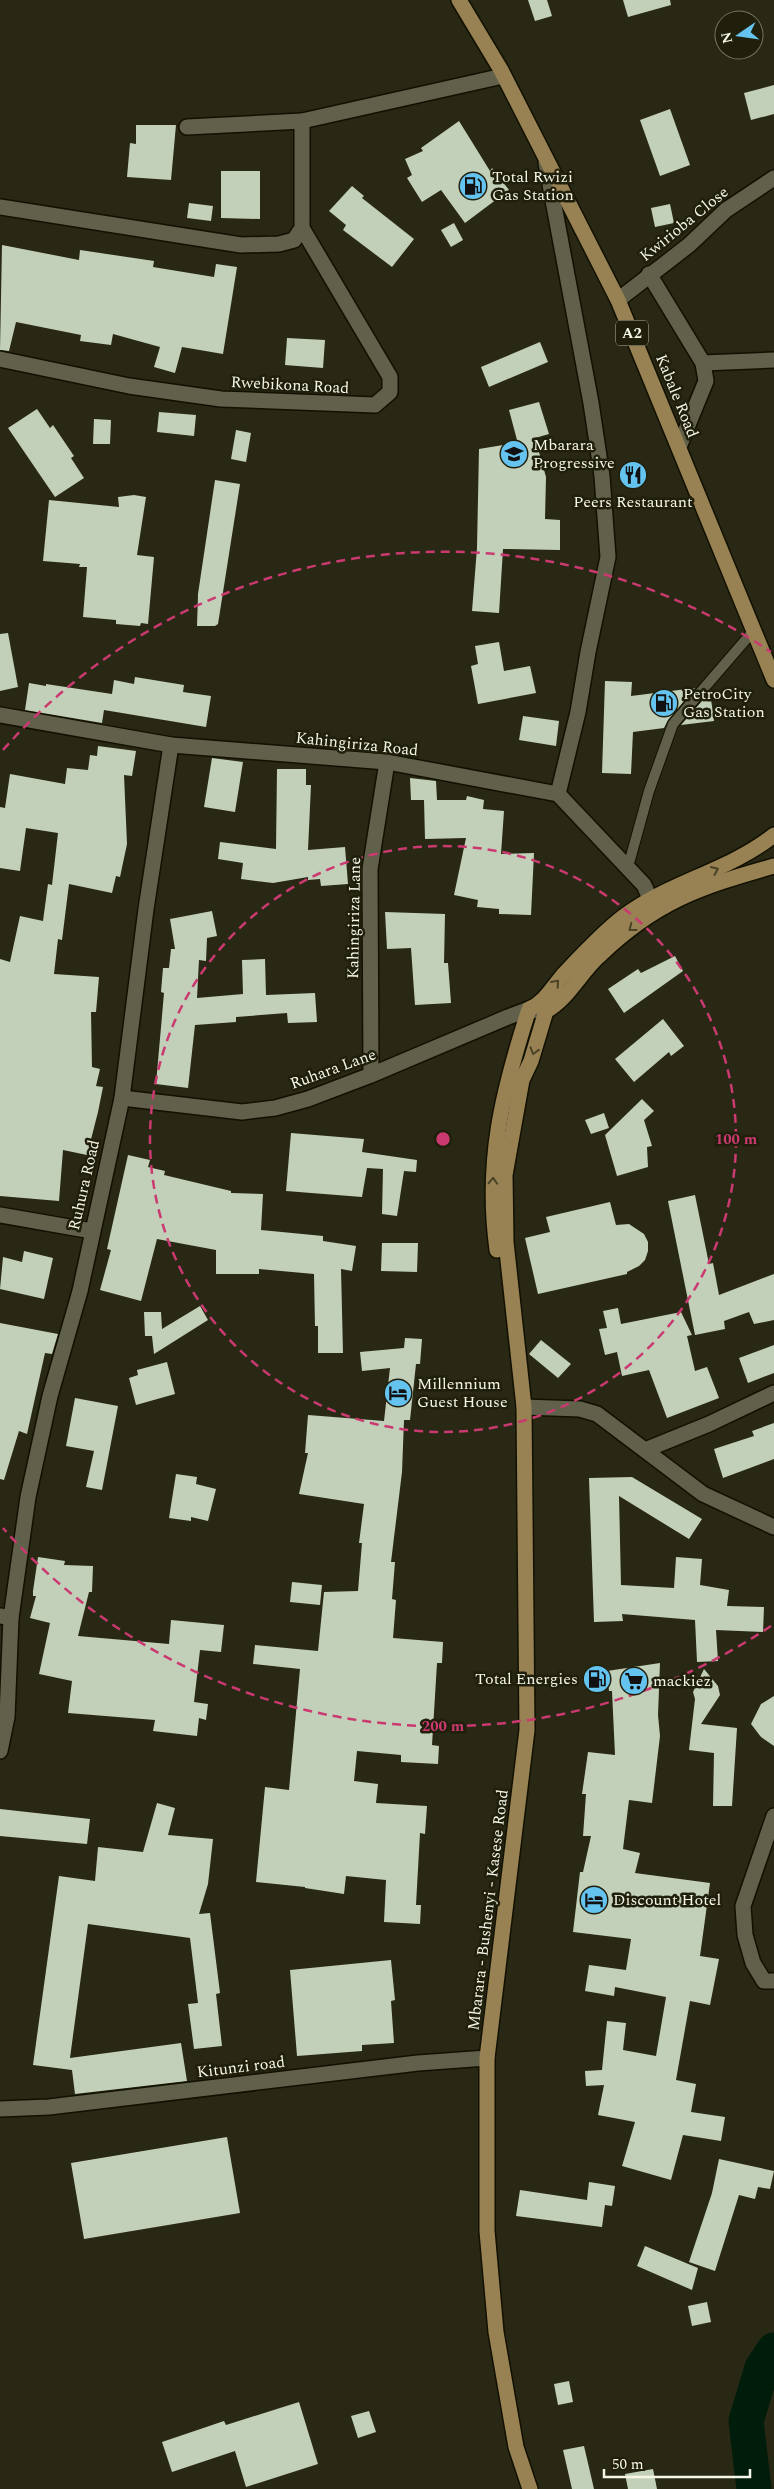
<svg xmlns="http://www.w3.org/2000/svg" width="774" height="2489" font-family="Spectral,serif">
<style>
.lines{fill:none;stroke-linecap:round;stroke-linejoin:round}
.river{stroke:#001c0b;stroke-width:35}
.building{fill:#c3d0b9}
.lane-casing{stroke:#121101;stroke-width:12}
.street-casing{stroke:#121101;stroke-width:18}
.secondary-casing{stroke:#121101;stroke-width:18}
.primary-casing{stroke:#121101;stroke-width:18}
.lane{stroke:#61604a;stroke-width:10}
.street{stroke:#61604a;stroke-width:15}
.secondary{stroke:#61604a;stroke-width:15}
.primary{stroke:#988254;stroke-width:15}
.oneway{stroke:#4a4225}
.ring{fill:none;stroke:#ca3970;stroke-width:2.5;stroke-dasharray:9 6}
.labels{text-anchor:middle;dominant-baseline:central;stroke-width:5;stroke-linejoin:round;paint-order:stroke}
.shield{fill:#201f0b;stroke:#b6b6a6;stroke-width:1}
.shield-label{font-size:15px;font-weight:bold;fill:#f6f6e9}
.poi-label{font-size:16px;fill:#f6f6e9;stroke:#201f0b;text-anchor:start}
.street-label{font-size:16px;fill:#f6f6e9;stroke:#201f0b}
.centre{fill:#ca3970;stroke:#201f0b;stroke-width:2.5}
.ring-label{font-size:15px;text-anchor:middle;font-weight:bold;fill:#ca3970;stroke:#201f0b;stroke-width:5;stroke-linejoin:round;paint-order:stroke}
</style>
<rect width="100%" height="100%" fill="#292814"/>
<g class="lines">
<polyline class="river" points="754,2489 746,2421 762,2368 774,2350"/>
</g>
<g class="building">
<polygon points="528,0 547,0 552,16 535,21"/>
<polygon points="623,0 670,0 671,5 628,17"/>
<polygon points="774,85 774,114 751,120 744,93"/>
<polygon points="670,109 690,165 660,176 640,120"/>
<polygon points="459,121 490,171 492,168 509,190 465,223 441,190 422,202 407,178 412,175 405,159 423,151 421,148"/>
<polygon points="136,125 176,125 171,180 127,177 130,143 136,144"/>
<polygon points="221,171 260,171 260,219 221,218"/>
<polygon points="352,186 364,196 362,198 414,239 392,267 343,230 346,225 329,211"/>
<polygon points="189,203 213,206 211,221 187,218"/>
<polygon points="670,204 674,223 655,227 651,208"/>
<polygon points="454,223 463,240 451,247 441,230"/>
<polygon points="2,245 79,260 80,250 154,261 153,267 214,277 216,264 237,267 223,354 182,347 175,373 154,367 160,347 113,334 111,345 80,341 81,335 16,322 9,351 0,350"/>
<polygon points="287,338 325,340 323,368 285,365"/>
<polygon points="540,342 548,362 489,387 481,367"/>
<polygon points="539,402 549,434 535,438 546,477 545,519 560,520 560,550 503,549 499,613 472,611 477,548 479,449 509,444 517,440 509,410"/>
<polygon points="37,409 50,428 53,425 74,456 71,458 84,478 55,497 8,428"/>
<polygon points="159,412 196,415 194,436 157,432"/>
<polygon points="94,419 111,420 110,444 93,444"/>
<polygon points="236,430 251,433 246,462 231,459"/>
<polygon points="215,480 240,484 218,624 215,626 197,626 198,594"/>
<polygon points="134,495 146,497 137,555 154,557 148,624 141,623 140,626 116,624 116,620 83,617 87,567 79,567 80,564 43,561 49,500 119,507 118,497"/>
<polygon points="8,633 18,687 0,691 0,634"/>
<polygon points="499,642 504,671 530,666 536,693 478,704 471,666 478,664 475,646"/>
<polygon points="135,677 184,685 183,692 211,696 206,727 104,710 102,723 25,710 29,683 46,686 46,684 112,694 114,680 134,684"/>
<polygon points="605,681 632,682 631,696 695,688 668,720 664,728 633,732 631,774 602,773"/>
<polygon points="710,692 714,721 681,725"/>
<polygon points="523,716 559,721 556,746 519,740"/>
<polygon points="98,746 136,751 132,776 124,775 127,844 120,877 116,876 112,893 69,884 62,940 58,939 54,974 99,977 96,1012 91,1012 92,1067 100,1069 96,1086 103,1087 98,1112 87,1155 63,1150 59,1201 0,1196 0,959 10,962 20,916 43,921 48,884 52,885 58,833 26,828 20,871 0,868 0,807 5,808 10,774 65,784 67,768 88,770 90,755 97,756"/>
<polygon points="212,758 243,762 235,812 204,807"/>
<polygon points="277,769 306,769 306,785 311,785 308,850 345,847 348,884 321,886 320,879 308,880 308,877 273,883 241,879 243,863 218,859 220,842 276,849"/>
<polygon points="410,778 436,781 437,800 466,800 467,796 484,800 483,809 504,811 501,854 534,853 531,915 499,914 499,909 477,907 478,900 454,895 466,838 425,839 424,800 411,800"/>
<polygon points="212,911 217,936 207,938 206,961 199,960 197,998 243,994 242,960 265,959 266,995 315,993 317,1022 288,1023 287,1013 236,1017 236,1022 195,1025 188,1088 156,1084 164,993 161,992 163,968 169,968 171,949 175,949 170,919"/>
<polygon points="385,912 445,914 444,963 448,963 451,1003 415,1005 411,948 387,949"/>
<polygon points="675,956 683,971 624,1013 608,989 638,969 641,973"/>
<polygon points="663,1019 684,1046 671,1056 669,1052 634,1082 615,1059"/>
<polygon points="642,1099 654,1111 644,1120 652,1146 647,1147 648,1167 617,1176 605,1135"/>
<polygon points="604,1113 609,1128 591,1134 585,1120"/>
<polygon points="291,1133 364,1139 362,1152 417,1160 416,1172 404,1171 397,1216 382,1214 383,1169 367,1168 362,1197 286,1191"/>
<polygon points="128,1155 150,1160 148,1167 165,1171 164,1175 231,1191 231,1193 263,1194 261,1230 323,1236 323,1241 356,1246 352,1271 341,1269 343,1353 318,1353 318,1326 315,1326 314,1274 259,1269 259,1274 216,1274 216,1250 157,1239 141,1301 100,1290 111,1250 107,1249"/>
<polygon points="695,1195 709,1264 713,1263 719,1295 774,1274 774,1320 754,1324 749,1312 724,1321 725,1329 695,1335 668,1201"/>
<polygon points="610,1202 616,1225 629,1224 644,1234 648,1242 648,1251 645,1260 639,1266 627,1272 627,1274 538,1294 525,1238 550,1232 546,1217"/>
<polygon points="382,1243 418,1243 417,1272 381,1271"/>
<polygon points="24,1251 53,1258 44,1299 0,1289 3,1257 22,1262"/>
<polygon points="200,1306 208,1320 154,1354 152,1336 145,1336 144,1312 161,1312 162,1329"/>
<polygon points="618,1308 621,1324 681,1312 692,1335 687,1336 695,1371 707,1367 719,1398 667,1418 649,1370 622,1376 617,1352 605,1355 599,1329 607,1328 603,1311"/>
<polygon points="0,1323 58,1334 52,1354 45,1353 27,1434 19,1431 4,1480 0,1479"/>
<polygon points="405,1338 422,1339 420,1364 416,1364 410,1420 404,1420 402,1472 391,1562 395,1562 392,1599 396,1600 393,1638 443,1642 442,1663 437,1663 432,1745 439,1746 438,1764 401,1762 401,1755 357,1751 354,1781 378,1784 376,1803 427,1806 425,1834 420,1833 416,1905 421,1905 420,1924 384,1922 386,1880 346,1876 344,1894 305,1888 305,1887 256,1882 265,1787 289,1790 300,1669 253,1664 255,1645 318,1651 324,1592 358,1591 362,1543 359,1543 364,1504 299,1494 308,1453 305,1453 308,1415 384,1421 390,1368 362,1371 360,1352 404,1348"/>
<polygon points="541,1340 571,1364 558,1378 529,1354"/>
<polygon points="774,1345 774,1373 748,1383 739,1358"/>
<polygon points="167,1362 175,1394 136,1405 129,1378 138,1375 137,1370"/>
<polygon points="75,1398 118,1406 102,1490 86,1487 94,1451 66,1446"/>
<polygon points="774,1423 774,1459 723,1478 714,1449 754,1436 752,1431"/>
<polygon points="176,1474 197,1477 196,1484 216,1489 208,1521 191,1517 191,1521 169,1518"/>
<polygon points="632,1477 702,1519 689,1539 619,1496 621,1585 674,1588 676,1557 702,1559 700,1585 729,1590 727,1606 764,1607 763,1632 716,1630 718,1661 697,1662 695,1620 622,1614 623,1621 594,1622 589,1478"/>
<polygon points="38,1557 65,1561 64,1565 93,1566 92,1592 89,1592 78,1636 169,1644 171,1620 224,1625 221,1652 200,1650 194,1702 208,1704 206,1720 199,1718 197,1736 153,1731 155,1720 68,1713 72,1681 39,1674 50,1623 30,1618 36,1596 33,1596 33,1591"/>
<polygon points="292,1582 322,1585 320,1605 290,1602"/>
<polygon points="660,1663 658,1715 660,1736 652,1803 629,1800 623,1849 640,1853 635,1873 710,1883 700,1956 719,1959 710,2005 690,2001 676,2080 696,2084 691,2112 725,2117 721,2141 683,2135 671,2180 622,2166 635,2122 598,2115 604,2085 586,2086 585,2071 602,2070 607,2021 626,2023 623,2050 656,2056 666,1997 615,1987 614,1996 585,1991 589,1965 626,1970 631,1939 573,1932 580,1872 583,1872 591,1836 583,1836 586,1794 582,1794 588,1752 615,1755 612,1691 609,1691 607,1671"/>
<polygon points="704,1669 718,1686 720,1695 701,1724 737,1728 732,1806 713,1806 714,1753 689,1750 695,1699 693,1692"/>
<polygon points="774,1696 774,1746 761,1737 751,1724 761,1704"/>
<polygon points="157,1803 175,1808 168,1835 213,1839 208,1884 199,1914 210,1913 220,1993 216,1994 222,2046 194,2049 188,2004 198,2003 190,1938 88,1924 70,2058 181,2043 187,2081 75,2094 72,2070 33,2065 59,1876 95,1881 98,1847 143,1852"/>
<polygon points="0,1809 90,1819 87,1844 0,1836"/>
<polygon points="391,1960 395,2000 391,2001 394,2043 362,2045 362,2051 297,2056 290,1970"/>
<polygon points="227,2137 240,2213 84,2239 71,2163"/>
<polygon points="719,2159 774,2171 770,2189 758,2187 755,2199 739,2195 715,2271 689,2262 712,2193"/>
<polygon points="589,2182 615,2186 612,2206 605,2205 602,2227 516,2216 520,2190 587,2200"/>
<polygon points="645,2246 698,2268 692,2290 637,2266"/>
<polygon points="707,2302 711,2322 692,2326 688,2306"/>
<polygon points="569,2381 573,2402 558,2405 554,2384"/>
<polygon points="299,2402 318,2464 246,2487 235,2451 172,2472 162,2442 224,2421 226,2425"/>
<polygon points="369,2411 376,2432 358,2438 351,2416"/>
<polygon points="584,2446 594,2489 572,2489 563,2450"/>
<polygon points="653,2469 657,2489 628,2489 625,2474"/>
</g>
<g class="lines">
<defs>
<polyline id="lane" points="628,867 649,791 673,724 755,629"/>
<g id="street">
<polyline points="187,127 302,121"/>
<polyline points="546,163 591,403 602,476 608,557 588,652 578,712 558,794"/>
<polyline points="0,207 241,245 279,244 294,240 302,228 302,121 503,76"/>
<polyline points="649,274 703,363"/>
<polyline points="618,300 689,245 726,210 774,178"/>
<polyline points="0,359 129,386 221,399 375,405 390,392 390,377 302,228"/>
<polyline points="679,447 706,381 703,363 774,360"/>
<polyline points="0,715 171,745 387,762 558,794 644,885 655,910"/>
<polyline points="371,1075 370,869 387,762"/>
<polyline points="122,1098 242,1112 275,1108 308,1099 371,1075 508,1017 529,1009 540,1011"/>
<polyline points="0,1215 92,1231"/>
<polyline points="524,1407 580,1409 597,1414 703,1494 774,1527"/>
<polyline points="645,1450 709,1424 774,1393"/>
<polyline points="0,1616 11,1618 28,1497 50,1396 80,1291 122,1098 146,909 171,745"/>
<polyline points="0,1751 7,1717 11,1618"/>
<polyline points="774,1816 743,1906 745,1935 753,1963 764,1981 774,1981"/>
</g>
<polyline id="secondary" points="0,2109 49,2107 418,2063 487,2058"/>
<g id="primary">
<polyline points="459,0 501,70 618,300 774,680"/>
<path d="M497,1250C485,1161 502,1093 529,1009C544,1003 552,988 563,975C582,955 601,934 623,917C669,882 729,871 774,835"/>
<path d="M530,2489L516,2447L496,2332L487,2231V2058L527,1730L524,1407L506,1242L505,1175L522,1080L531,1061L546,1011C568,999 580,973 599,956C656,901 700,887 774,866"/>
</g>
</defs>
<use href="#lane" class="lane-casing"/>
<use href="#street" class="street-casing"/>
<use href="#secondary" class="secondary-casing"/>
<use href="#primary" class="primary-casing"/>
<use href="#lane" class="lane"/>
<use href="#street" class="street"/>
<use href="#secondary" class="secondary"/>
<use href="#primary" class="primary"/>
</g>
<defs><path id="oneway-chevron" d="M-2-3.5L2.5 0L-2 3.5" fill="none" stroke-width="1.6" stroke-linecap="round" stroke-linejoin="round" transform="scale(1.25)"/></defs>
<g class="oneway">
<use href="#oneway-chevron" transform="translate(715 870) rotate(-24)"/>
<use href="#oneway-chevron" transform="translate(632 928) rotate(142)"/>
<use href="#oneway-chevron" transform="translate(556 983) rotate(-49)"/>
<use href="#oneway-chevron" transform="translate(534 1051) rotate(107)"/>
<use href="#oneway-chevron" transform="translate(493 1181) rotate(-87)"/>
</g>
<g class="ring">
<circle cx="443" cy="1139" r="293"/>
<path d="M771 1626A587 587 0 0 1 3 1528M3 750A587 587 0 0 1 771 652"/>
</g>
<defs>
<symbol id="fuel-disc" viewBox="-11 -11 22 22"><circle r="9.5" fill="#65c4ef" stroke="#201f0b"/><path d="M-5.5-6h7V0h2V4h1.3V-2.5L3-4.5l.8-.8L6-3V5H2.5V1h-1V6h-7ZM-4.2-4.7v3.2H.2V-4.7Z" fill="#111"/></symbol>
<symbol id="school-disc" viewBox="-11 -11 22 22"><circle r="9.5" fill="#65c4ef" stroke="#201f0b"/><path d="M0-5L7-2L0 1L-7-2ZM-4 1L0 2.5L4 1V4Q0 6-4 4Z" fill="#111"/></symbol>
<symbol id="restaurant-disc" viewBox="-11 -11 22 22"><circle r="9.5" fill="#65c4ef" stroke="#201f0b"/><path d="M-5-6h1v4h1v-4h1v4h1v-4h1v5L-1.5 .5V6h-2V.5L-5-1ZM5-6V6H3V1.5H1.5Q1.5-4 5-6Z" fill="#111"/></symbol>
<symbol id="hotel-disc" viewBox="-11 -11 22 22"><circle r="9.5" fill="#65c4ef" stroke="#201f0b"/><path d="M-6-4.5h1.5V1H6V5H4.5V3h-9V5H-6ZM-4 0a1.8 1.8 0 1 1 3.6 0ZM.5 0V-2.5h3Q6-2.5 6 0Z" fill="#111"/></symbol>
<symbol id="supermarket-disc" viewBox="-11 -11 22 22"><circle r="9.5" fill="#65c4ef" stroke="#201f0b"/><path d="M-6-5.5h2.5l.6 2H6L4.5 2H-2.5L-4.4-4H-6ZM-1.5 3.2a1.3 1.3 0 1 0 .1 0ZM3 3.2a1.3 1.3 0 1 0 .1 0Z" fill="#111"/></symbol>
</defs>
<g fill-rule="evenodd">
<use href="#fuel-disc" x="457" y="170" width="32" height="32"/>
<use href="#school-disc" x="498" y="438" width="32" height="32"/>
<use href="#restaurant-disc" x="617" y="459" width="32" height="32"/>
<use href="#fuel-disc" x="648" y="687" width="32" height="32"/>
<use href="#hotel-disc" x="382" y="1377" width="32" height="32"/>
<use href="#fuel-disc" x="581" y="1663" width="32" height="32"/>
<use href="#supermarket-disc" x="618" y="1665" width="32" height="32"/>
<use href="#hotel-disc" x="578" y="1884" width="32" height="32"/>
</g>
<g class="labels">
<rect class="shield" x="616" y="320.5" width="32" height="25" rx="4"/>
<g class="shield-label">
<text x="632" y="333">A2</text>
</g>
<g class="poi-label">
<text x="492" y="177">Total Rwizi<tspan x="492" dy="18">Gas Station</tspan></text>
<text x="533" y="445">Mbarara<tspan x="533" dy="18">Progressive</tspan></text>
<text x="633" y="502" text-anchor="middle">Peers Restaurant</text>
<text x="683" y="694">PetroCity<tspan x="683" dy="18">Gas Station</tspan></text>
<text x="417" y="1384">Millennium<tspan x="417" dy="18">Guest House</tspan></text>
<text x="578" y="1679" text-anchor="end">Total Energies</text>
<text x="653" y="1681">mackiez</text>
<text x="613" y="1900">Discount Hotel</text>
</g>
<g class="street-label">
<text transform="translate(684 224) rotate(-39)">Kwirioba Close</text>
<text transform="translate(290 385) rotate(3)">Rwebikona Road</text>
<text transform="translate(677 396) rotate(68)">Kabale Road</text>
<text transform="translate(357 744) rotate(6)">Kahingiriza Road</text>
<text transform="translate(354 918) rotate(-89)">Kahingiriza Lane</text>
<text transform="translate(333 1069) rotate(-20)">Ruhara Lane</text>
<text transform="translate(84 1185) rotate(-77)">Ruhura Road</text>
<text transform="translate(488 1910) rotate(-83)">Mbarara - Bushenyi - Kasese Road</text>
<text transform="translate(241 2067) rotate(-7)">Kitunzi road</text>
</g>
</g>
<circle cx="443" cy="1139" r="8" class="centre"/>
<g class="ring-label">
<text x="736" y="1144">100 m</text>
<text x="443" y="1731">200 m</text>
</g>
<g transform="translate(739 35) rotate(257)"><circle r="24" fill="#201f0b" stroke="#767564"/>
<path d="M0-4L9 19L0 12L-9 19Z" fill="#65c4ef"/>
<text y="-8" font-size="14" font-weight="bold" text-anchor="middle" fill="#f6f6e9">N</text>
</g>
<path d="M604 2469v8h146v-8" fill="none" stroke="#f6f6e9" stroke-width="2.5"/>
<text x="612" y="2469" font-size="15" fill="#f6f6e9" stroke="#201f0b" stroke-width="4" paint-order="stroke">50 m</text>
</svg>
